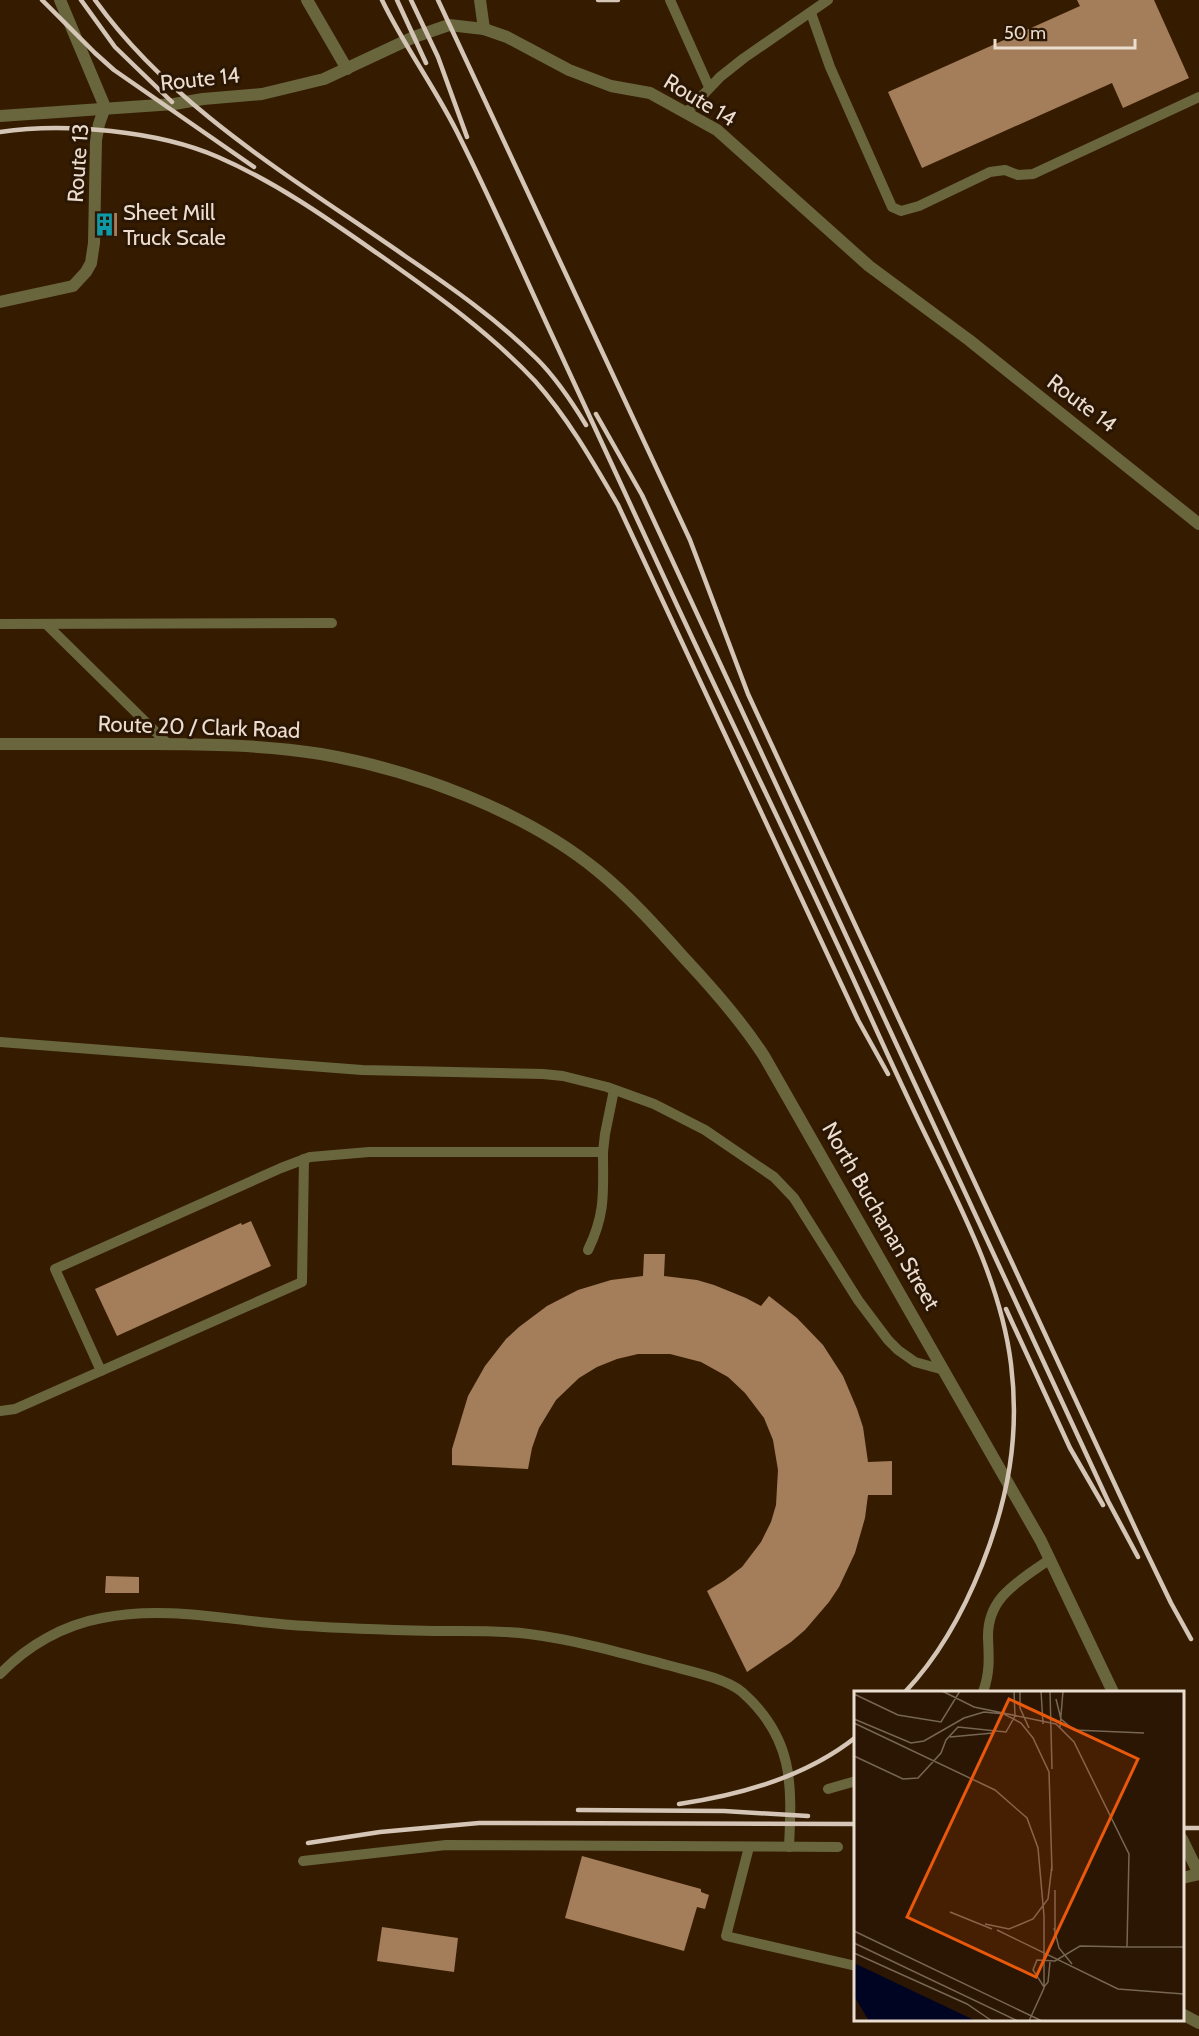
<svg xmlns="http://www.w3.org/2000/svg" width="1199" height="2036" font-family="Cabin,sans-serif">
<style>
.built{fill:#351c01;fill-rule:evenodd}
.building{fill:#a47d5a}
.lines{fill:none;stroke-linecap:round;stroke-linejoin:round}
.lane{stroke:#69663e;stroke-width:10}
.street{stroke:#69663e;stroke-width:12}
.rail{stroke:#d4c5b7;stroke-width:4.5}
.labels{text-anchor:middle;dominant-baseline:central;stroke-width:6;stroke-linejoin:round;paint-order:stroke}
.street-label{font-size:22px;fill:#ebddd0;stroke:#2a1602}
.poi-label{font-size:22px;fill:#ebddd0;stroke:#2a1602;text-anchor:start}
.inset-road{fill:none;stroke:#776654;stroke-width:1.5}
.view{fill:#e8590c;fill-opacity:0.15;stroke:#e8590c;stroke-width:3}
.inset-edge{fill:none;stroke:#ebddd0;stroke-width:3}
</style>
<rect width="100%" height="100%" fill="#2a1602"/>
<path class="built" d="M0,0H1199V2036H0ZM856,1692H1182V2020H856Z"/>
<g class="building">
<polygon points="1077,0 1154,0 1189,78 1123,108 1112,83 922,168 888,92 1080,6"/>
<polygon points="103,213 117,213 117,236 102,236"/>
<polygon points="251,1221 271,1266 117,1336 95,1289 241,1223 242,1225"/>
<polygon points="644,1254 665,1254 664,1276 697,1280 714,1285 746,1298 761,1306 769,1296 797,1318 823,1345 843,1376 857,1409 863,1427 868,1462 892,1461 892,1495 868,1495 865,1518 855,1553 839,1587 829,1602 805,1630 791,1642 747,1672 707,1591 725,1580 742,1567 761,1542 771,1522 776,1505 778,1470 773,1440 764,1418 745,1393 728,1377 701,1362 670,1354 638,1354 617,1359 597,1367 579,1378 556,1400 539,1428 532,1448 528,1469 452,1465 452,1449 468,1396 485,1366 506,1339 519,1327 547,1306 578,1290 611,1280 643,1276"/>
<polygon points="106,1576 139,1577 139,1593 105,1593"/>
<polygon points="582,1856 701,1889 701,1892 709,1895 705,1909 697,1907 684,1951 565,1918"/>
<polygon points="382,1927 458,1938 454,1972 377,1961"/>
</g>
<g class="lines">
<g class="lane">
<polyline points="670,0 709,87"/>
<polyline points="811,13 830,67 892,207 901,211 919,206 990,172 1005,170 1018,175 1033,174 1199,97"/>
<polyline points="686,113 720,77 744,58 828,0"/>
<polyline points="0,624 332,623"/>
<polyline points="46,624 168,744"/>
<polyline points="0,1042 362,1070 543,1074 563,1076 607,1087 654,1104 705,1130 774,1177 794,1198 858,1300 888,1340 898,1350 915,1362 944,1370"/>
<path d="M588,1250C606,1213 603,1192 603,1152"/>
<polyline points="101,1371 55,1269 281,1168 310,1157 369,1152 603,1152 605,1134 614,1090"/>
<polyline points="0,1411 15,1409 302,1282 304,1159"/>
<path d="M0,1674C27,1646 63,1625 102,1618C171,1604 239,1623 308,1626C350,1629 393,1630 435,1631C466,1631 498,1630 529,1634C576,1640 622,1653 667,1665C689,1671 725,1678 742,1692C794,1738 792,1784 789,1847"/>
<path d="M983,1692C990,1673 989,1658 988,1638C987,1596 1020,1581 1050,1559"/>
<polyline points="828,1789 856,1781"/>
<polyline points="749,1847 726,1936 856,1966"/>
<polyline points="303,1861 446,1845 838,1847"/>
</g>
<g class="street">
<polyline points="307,0 347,69"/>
<polyline points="480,0 484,29"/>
<polyline points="0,116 174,104 203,99 262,94 324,79 414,37 449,25 484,29 507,37 569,70 611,86 650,93 717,130 869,266 969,340 1199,524"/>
<polyline points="0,302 73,286 86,272 91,263 94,243 96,140 99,124 105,107 60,0"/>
<path d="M0,744C50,744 100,744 150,744C207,744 265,745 321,754C414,770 525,811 598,871C631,898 659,930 687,961C715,991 742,1022 764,1056L1041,1541L1113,1692"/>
<polyline points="1182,1839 1199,1874"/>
<polyline points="1182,1878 1199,1874"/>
<polyline points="1182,2014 1199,2023"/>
</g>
<g class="rail">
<polyline points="42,0 95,53 114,70 254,167"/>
<polyline points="81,0 115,47 172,102"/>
<path d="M95,0C173,109 296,180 405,256C451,287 498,320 537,359C556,378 572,402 586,425"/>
<path d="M382,0C405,48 437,90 460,138C492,202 521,268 551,333C590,418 630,503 669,588C730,720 795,852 856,985C879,1036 902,1087 927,1138C962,1210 1001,1284 1011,1364C1020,1436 1008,1499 982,1565C963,1613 940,1655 905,1692"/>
<polyline points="397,0 426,63"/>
<polyline points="411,0 438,57 467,137"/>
<polyline points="438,0 690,540 748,694 1143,1545 1171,1603 1191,1639"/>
<polyline points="598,0 618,0"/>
<path d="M0,132C64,122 159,131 218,157C278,183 331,221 384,258C438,296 490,333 535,381C568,418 593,462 618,505L858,1020L888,1074"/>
<polyline points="596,414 642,495 1108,1501 1138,1557"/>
<polyline points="1006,1309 1070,1448 1103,1505"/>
<path d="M679,1804C741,1795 806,1777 856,1737"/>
<polyline points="578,1810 724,1811 808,1816"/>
<polyline points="1182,1828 1199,1828"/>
<polyline points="308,1843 380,1832 479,1823 856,1824"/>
</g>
</g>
<defs>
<symbol id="building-bare" viewBox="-9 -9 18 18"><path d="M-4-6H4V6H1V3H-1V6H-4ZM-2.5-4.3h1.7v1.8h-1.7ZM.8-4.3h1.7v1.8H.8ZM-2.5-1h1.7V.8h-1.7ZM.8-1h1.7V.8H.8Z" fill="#0f9aa8" stroke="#2a1602" stroke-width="2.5" paint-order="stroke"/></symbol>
</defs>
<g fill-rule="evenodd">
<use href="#building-bare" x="88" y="208" width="33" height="33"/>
</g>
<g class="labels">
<g class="street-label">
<text transform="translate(200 79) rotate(-6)">Route 14</text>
<text transform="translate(700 100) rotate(31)">Route 14</text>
<text transform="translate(78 163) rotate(-86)">Route 13</text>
<text transform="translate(1082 403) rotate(37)">Route 14</text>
<text transform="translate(199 727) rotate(2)">Route 20 / Clark Road</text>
<text transform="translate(881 1216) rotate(60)">North Buchanan Street</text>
</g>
<g class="poi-label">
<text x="123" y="212">Sheet Mill<tspan x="123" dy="25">Truck Scale</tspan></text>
</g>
</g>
<g transform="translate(854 1691)">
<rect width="330" height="330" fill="#2a1602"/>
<path d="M0,272L122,330H15L0,305Z" fill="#000423"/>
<path class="inset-road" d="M88,0L120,16L202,33L220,51L275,163L273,256H330M166,0V17L175,37M187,0L189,33M196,0L198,78M0,3L44,24L87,31L106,0M202,8L207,28L220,39L290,42M0,28L57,52L70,50L110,27L130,21L150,23L167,32L179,47L195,81L198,180M0,32L141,99L173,127L184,157L190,225V297L175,330M206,36L209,0M96,46L139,42M0,65L49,88L64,87L87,62L92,49L104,36L152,41L161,25L160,0M201,199V244M96,221L138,238M131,233L155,238L179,228L194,208L198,174M200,237L205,257L218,273M143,239L264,298L330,303M0,240L188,330M0,252L164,330M0,262L113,313L138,330M196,271L194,291L190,296L179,279L183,269L201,270L226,255L273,256"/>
<path class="view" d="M155,8L284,68L182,286L53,226Z"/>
<rect width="330" height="330" class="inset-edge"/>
</g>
<path d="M995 39v9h140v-9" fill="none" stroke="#ebddd0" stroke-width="3"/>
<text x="1004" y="39" font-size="18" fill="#ebddd0" stroke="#2a1602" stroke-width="4.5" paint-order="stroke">50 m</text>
</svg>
